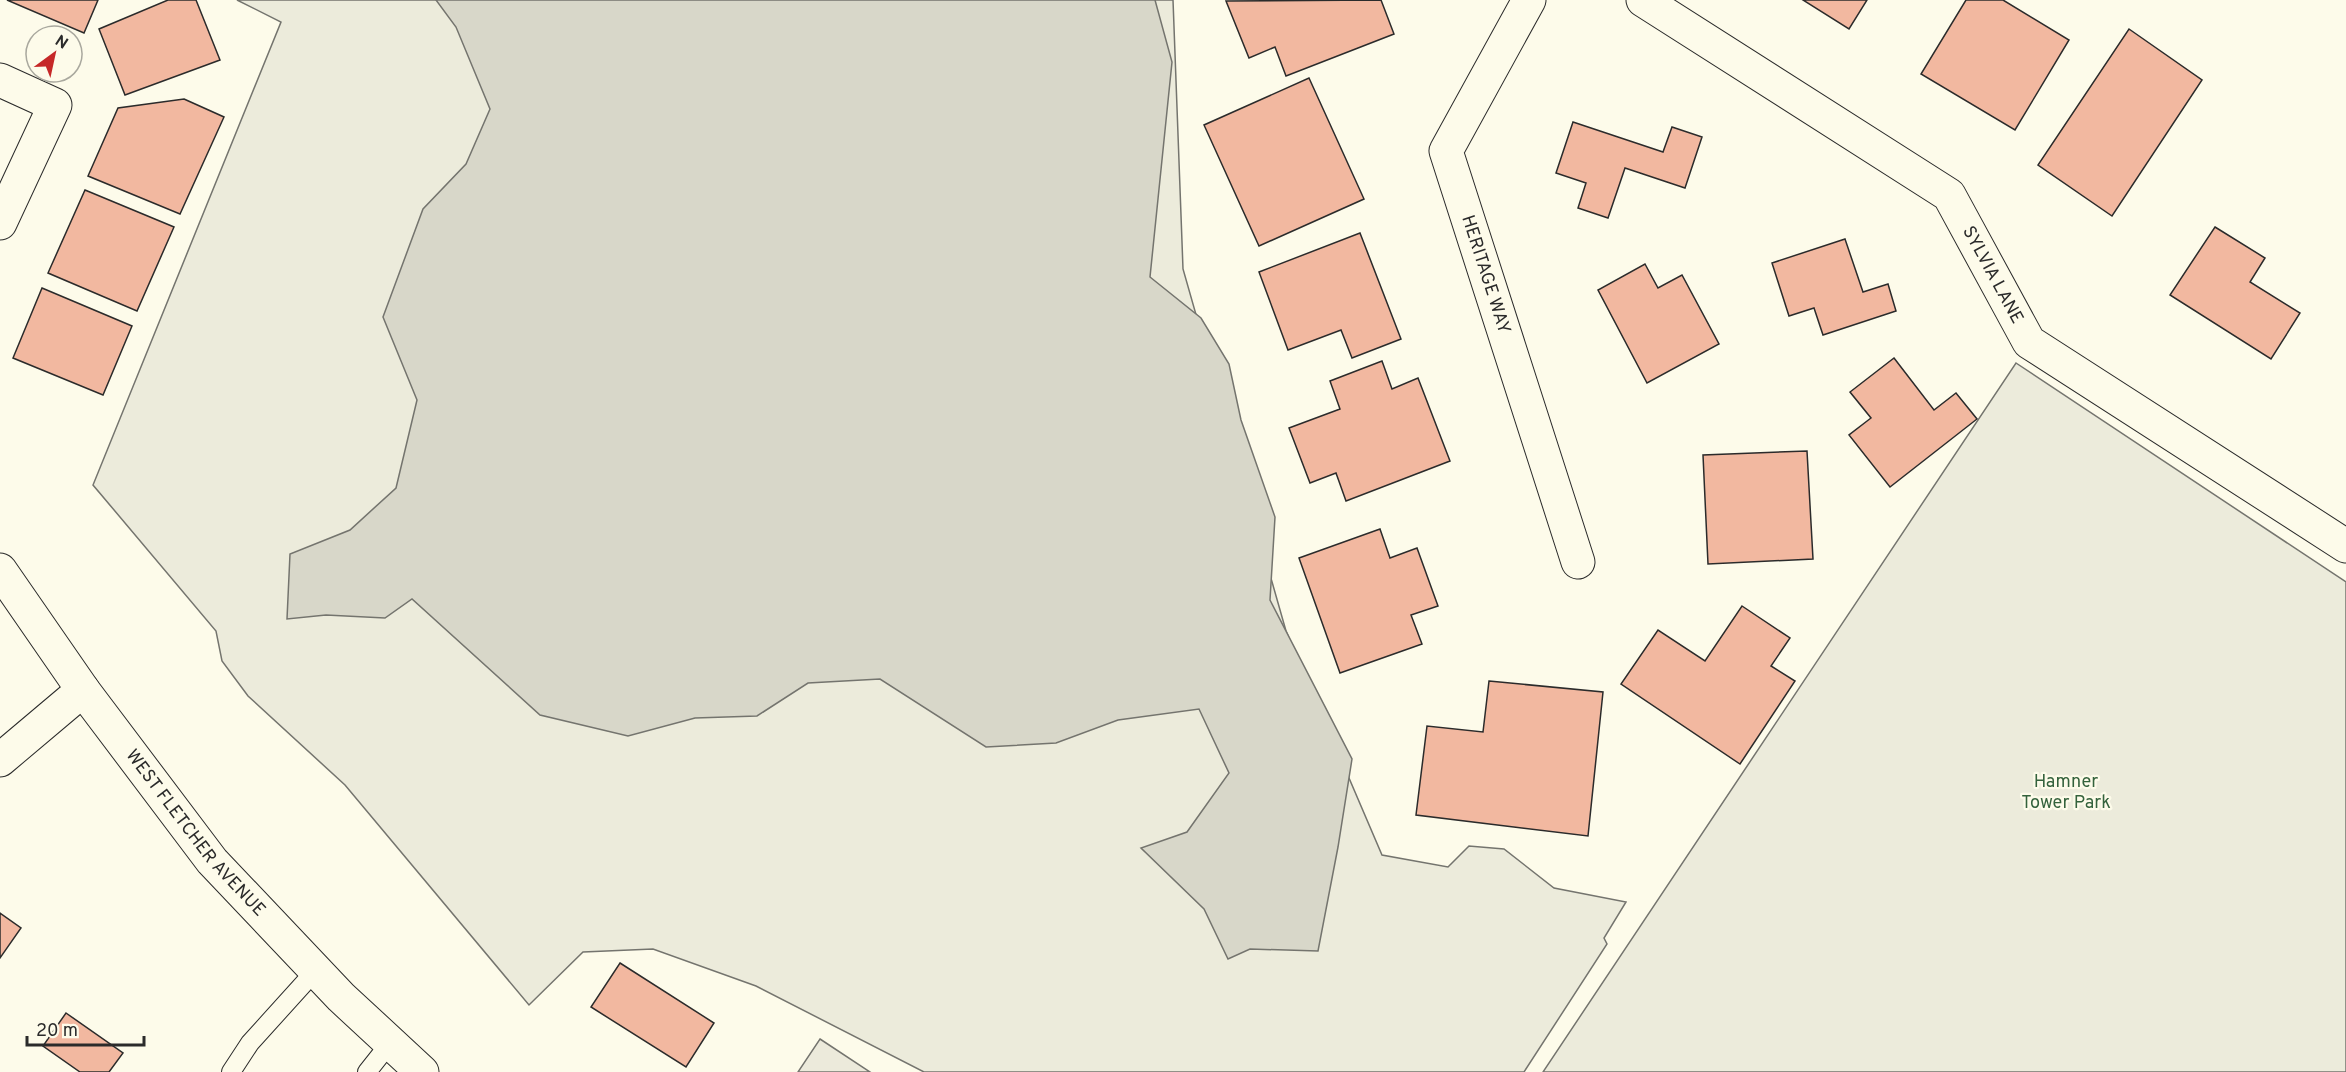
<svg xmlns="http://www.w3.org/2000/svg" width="2346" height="1072" font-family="Overpass,sans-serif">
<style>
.green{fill:#ecebdb;stroke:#74746e;stroke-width:1.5}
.parking{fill:#eceadb;stroke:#74746e;stroke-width:1.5}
.water{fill:#d8d7c9;stroke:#74746e;stroke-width:1.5}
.building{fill:#f2b8a0;stroke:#2b2b2b;stroke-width:1.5}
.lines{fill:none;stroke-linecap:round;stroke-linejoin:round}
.service-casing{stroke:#2b2b2b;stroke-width:20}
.minor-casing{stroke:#2b2b2b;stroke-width:35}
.secondary-casing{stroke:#2b2b2b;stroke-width:35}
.service{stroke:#fdfbea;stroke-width:18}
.minor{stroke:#fdfbea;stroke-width:33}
.secondary{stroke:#fdfbea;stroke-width:33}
.labels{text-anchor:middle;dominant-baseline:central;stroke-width:4.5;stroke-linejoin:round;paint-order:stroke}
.street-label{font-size:18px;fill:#2b2b2b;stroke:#fdfbea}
.park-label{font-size:18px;fill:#34623c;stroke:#fdfbea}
</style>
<rect width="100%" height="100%" fill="#fdfbea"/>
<g class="green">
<polygon points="237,0 1173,0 1183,269 1286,631 1382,855 1448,867 1469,846 1504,849 1554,888 1626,902 1604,938 1607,944 1524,1072 924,1072 756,986 653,949 583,952 529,1005 345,785 248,696 222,661 216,631 93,485 281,22"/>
<polygon points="2016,363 2346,582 2346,1072 1543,1072"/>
</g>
<polygon class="parking" points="820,1039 870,1072 798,1072"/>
<polygon class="water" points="436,0 1155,0 1172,62 1150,277 1201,318 1229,364 1241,420 1275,517 1270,600 1352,759 1338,847 1318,951 1250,949 1228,959 1204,909 1141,848 1187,832 1229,773 1199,709 1118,720 1056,743 986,747 880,679 808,683 757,716 695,718 628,736 540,715 412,599 385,618 326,615 287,619 290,554 350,530 396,488 417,400 383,317 423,209 466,164 490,109 456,27"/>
<g class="building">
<polygon points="7,0 98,0 84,33"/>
<polygon points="168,0 196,0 220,60 125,95 99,29"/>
<polygon points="1381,0 1394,34 1286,76 1275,47 1249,58 1226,1"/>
<polygon points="1803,0 1867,0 1849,29"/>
<polygon points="1966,0 2003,0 2069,40 2015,130 1921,74"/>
<polygon points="2129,29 2202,80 2112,216 2038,165"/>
<polygon points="1309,78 1364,199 1259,246 1204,125"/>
<polygon points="184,99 224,117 180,214 88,176 118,108"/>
<polygon points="1573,122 1663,152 1672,127 1702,137 1685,188 1625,168 1608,218 1578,208 1586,183 1556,173"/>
<polygon points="85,190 174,227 137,311 48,273"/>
<polygon points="2215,227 2265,258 2250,282 2300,313 2271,359 2170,295"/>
<polygon points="1360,233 1401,339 1352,358 1341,330 1288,350 1259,272"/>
<polygon points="1845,239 1863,292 1888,284 1896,311 1823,335 1814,308 1789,316 1772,263"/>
<polygon points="1645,264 1658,288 1682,275 1719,344 1647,383 1598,290"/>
<polygon points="42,288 132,326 103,395 13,358"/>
<polygon points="1894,358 1934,410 1956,393 1977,419 1890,487 1849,435 1871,418 1850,392"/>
<polygon points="1382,361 1392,389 1418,378 1450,461 1346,501 1336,473 1310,483 1289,428 1340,409 1330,381"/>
<polygon points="1807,451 1813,559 1708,564 1703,455"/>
<polygon points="1380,529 1390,558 1417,548 1438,606 1411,615 1422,644 1340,673 1299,558"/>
<polygon points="1742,606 1790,638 1771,666 1795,681 1740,764 1621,684 1658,630 1705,661"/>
<polygon points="1489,681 1603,692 1588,836 1416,815 1427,726 1483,732"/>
<polygon points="0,913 21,928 0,958"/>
<polygon points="620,963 714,1023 686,1067 591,1007"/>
<polygon points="66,1013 123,1053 109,1072 80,1072 43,1046"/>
</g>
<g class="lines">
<defs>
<g id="service">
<polyline points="231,1072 250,1043 316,970"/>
<polyline points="367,1072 390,1043"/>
</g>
<g id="minor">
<path id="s1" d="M1529,0L1446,151L1578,562"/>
<path id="s2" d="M1643,0L1949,195L2029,342L2346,546"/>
<polyline points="0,80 55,105 0,223"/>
<polyline points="0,760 83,690"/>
</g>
<g id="secondary">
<path id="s3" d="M0,570L83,690L212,861L341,997L422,1072"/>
</g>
</defs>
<use href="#service" class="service-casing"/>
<use href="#minor" class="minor-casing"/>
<use href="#secondary" class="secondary-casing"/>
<use href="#service" class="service"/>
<use href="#minor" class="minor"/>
<use href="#secondary" class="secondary"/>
</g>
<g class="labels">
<g class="street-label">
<text stroke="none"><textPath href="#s1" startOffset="302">HERITAGE WAY</textPath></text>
<text stroke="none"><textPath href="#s2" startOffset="454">SYLVIA LANE</textPath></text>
<text stroke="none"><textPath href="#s3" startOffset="328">WEST FLETCHER AVENUE</textPath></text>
</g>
<g class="park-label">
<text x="2066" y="782">Hamner<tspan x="2066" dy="21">Tower Park</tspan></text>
</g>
</g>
<g transform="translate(54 54) rotate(33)"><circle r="28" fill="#fdfbea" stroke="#a9a89e" stroke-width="1.5"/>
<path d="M0-4.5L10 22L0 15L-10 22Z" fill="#c62828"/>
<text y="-9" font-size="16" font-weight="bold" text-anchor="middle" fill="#2b2b2b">N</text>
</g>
<path d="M27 1036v9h117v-9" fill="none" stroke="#2b2b2b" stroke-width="3"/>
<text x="36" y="1036" font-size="18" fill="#2b2b2b" stroke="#fdfbea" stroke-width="4.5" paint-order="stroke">20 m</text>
</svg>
